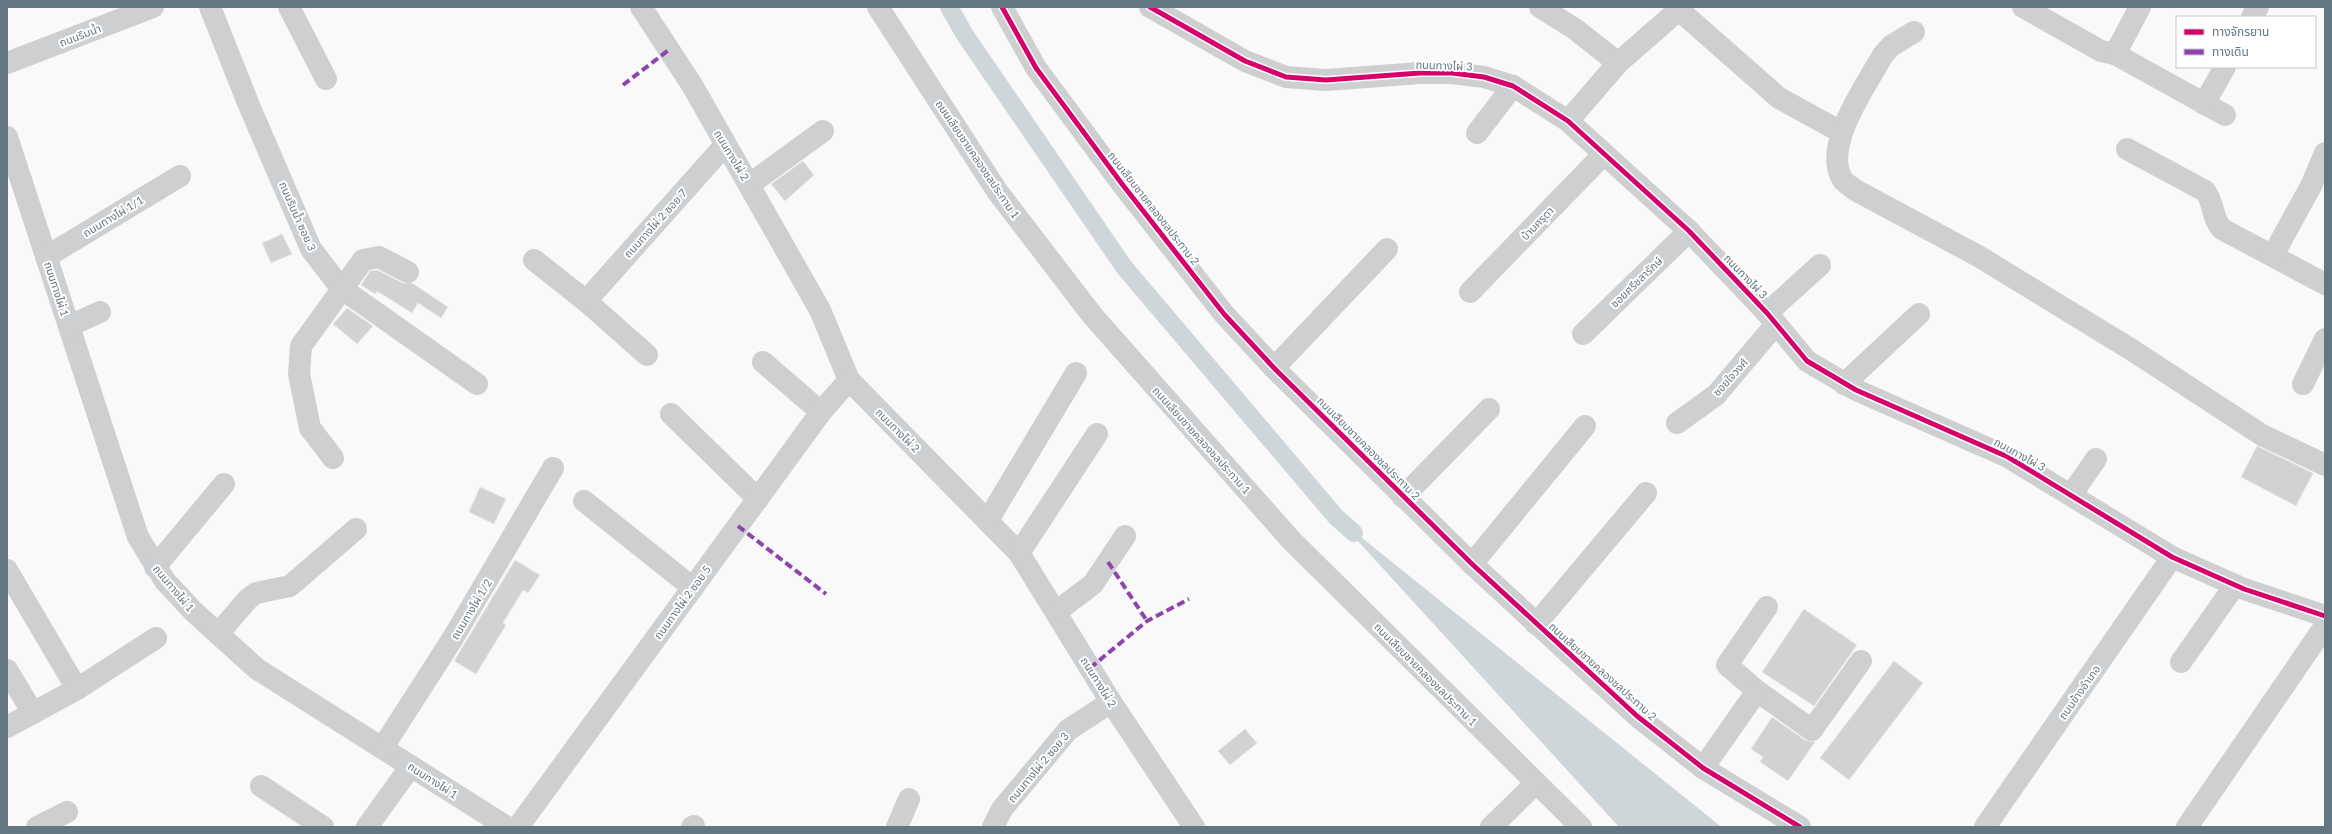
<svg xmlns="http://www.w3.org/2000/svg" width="2332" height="834" font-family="Lato,'Noto Sans Thai',sans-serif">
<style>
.water{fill:#ced6d9}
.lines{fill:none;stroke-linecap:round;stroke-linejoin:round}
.canal{stroke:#ced6d9;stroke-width:18}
.building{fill:#d0d2d3;stroke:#e8e8e8}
.minor{stroke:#cecfd0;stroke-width:22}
.quiet{stroke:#8e44ad;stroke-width:4;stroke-dasharray:8 4;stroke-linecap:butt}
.cycleway-casing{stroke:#fff;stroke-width:8}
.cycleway{stroke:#d6006c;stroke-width:5}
.labels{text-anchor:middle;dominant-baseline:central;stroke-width:4;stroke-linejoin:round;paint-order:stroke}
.street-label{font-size:11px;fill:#657683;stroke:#fff}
</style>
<rect width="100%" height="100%" fill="#f9f9f9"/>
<polygon class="water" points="1336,517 1719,825 1721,827 1619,827"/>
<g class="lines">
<polyline class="canal" points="949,7 965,35 1124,267 1336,517 1354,533"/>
</g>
<g class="building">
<polygon points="803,161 814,175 785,201 771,184"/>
<polygon points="282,234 292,254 271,263 262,243"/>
<polygon points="377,270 403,283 412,283 448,307 441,318 418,303 412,313 377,291 375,294 361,285 370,271"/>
<polygon points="347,308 373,326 357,344 333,324"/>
<polygon points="2257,446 2313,473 2296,506 2241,477"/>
<polygon points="480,487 506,499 494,524 469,512"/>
<polygon points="515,560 540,575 528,593 523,590 503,623 506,625 476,674 454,661"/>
<polygon points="1804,609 1857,645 1814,706 1762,672"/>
<polygon points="1894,661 1923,683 1849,780 1820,758"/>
<polygon points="1772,717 1805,740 1815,742 1788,781 1760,762 1763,757 1751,749"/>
<polygon points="1245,729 1257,743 1230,765 1218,751"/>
</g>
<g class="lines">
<g class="minor">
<polyline points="210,7 248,103 311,249 341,288 477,384"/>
<polyline points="289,7 326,79"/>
<polyline points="641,7 692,85 820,310 849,380 1019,553 1111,702 1194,827"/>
<polyline points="878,7 997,191 1092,315 1291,540 1581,827"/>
<polyline points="1002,7 1036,68 1122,184 1224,314 1275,369 1472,564 1637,716 1703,768 1800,827"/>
<polyline points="1150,7 1245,61 1286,77 1326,80 1420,73 1452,73 1484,77 1513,86 1568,121 1689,231 1767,313 1807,361 1856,390 2008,457 2172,557 2244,589 2325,616"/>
<polyline points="1540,7 1575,29 1618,63"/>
<polyline points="2023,7 2101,51 2115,54 2225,115"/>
<polyline points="1679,10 1779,98 1841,132"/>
<polyline points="2252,17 2258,7"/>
<path d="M1914,32L1891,46L1883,55C1867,84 1821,147 1843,180C1846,184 1853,188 1857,191L1980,257L2132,350L2262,435L2325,465"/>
<polyline points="2115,54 2140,7"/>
<polyline points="7,63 153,7"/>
<polyline points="2204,104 2225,67"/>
<polyline points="1568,121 1618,63 1682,7"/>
<polyline points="1477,133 1513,86"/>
<polyline points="7,137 138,537 165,581 193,611 257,669 507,827"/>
<path d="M2127,149L2205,191C2214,202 2212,219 2222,229L2325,284"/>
<polyline points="750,184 823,131"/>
<polyline points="2273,255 2311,186 2325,153"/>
<polyline points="46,257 180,176"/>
<polyline points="534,260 586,301 647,355"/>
<polyline points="1470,292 1604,154"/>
<polyline points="586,301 725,145"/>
<polyline points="1767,313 1820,265"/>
<polyline points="69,326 100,312"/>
<polyline points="1583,334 1689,231"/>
<polyline points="763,362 821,412"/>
<polyline points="1274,368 1387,249"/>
<polyline points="1844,384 1919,314"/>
<polyline points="2303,384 2325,339"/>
<polyline points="671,414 758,499"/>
<polyline points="1677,423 1716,395 1776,324"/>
<polyline points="333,458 310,428 299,374 301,346 363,260 379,257 408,272"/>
<polyline points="2071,495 2096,459"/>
<polyline points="1403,497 1489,409"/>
<polyline points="584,501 693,588"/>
<polyline points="988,520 1076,373"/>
<polyline points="1019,553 1097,434"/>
<polyline points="1472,564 1585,426"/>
<polyline points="155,567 224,484"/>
<polyline points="7,570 77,689"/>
<polyline points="1767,607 1727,665 1757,691 1812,730 1861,661"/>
<polyline points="1056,612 1093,584 1125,536"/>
<polyline points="1536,624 1646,493"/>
<polyline points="218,634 248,599 256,593 290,586 356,529"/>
<polyline points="2181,662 2235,585"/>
<polyline points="7,670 33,713"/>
<polyline points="7,727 77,689 156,638"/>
<polyline points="383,747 453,638 553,468"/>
<polyline points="1703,768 1757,691"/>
<polyline points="261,786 323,827"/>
<polyline points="37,827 67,812"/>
<polyline points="367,827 411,766"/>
<polyline points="518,827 821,412 849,380"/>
<polyline points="692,827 694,826"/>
<polyline points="897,827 909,799"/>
<polyline points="993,827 1002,809 1068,730 1111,702"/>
<polyline points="1491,827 1536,783"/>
<polyline points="1985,827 2172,557"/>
<polyline points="2187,827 2325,626"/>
</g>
<g class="quiet">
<polyline points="623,85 670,49"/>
<polyline points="738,526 826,594"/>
<polyline points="1108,562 1147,621"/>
<polyline points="1090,668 1147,621 1189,599"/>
</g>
<defs>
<g id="cycleway">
<polyline points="1002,7 1036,68 1122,184 1224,314 1275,369 1472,564 1637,716 1703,768 1800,827"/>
<polyline points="1150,7 1245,61 1286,77 1326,80 1420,73 1452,73 1484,77 1513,86 1568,121 1689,231 1767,313 1807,361 1856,390 2008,457 2172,557 2244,589 2325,616"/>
</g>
</defs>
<use href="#cycleway" class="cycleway-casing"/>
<use href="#cycleway" class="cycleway"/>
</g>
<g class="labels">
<g class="street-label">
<text transform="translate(80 35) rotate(-21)">ถนนริมน้ำ</text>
<text transform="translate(1444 65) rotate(2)">ถนนทางไผ่ 3</text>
<text transform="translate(732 155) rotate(59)">ถนนทางไผ่ 2</text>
<text transform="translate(978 159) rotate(56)">ถนนเลียบชายคลองชลประทาน 1</text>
<text transform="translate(1154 208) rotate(52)">ถนนเลียบชายคลองชลประทาน 2</text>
<text transform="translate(113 216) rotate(-31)">ถนนทางไผ่ 1/1</text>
<text transform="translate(298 216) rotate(66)">ถนนริมน้ำ ซอย 3</text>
<text transform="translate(655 223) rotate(-48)">ถนนทางไผ่ 2 ซอย 7</text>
<text transform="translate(1537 223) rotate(-46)">บ้านศรุตา</text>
<text transform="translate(1746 276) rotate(46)">ถนนทางไผ่ 3</text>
<text transform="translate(1636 282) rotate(-44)">ซอยศรีชลารักษ์</text>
<text transform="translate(57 289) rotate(72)">ถนนทางไผ่ 1</text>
<text transform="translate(1730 377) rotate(-48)">ซอยใจวงศ์</text>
<text transform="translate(898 430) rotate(45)">ถนนทางไผ่ 2</text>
<text transform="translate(1202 440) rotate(48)">ถนนเลียบชายคลองชลประทาน 1</text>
<text transform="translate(1369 448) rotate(45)">ถนนเลียบชายคลองชลประทาน 2</text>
<text transform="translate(2020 454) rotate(29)">ถนนทางไผ่ 3</text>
<text transform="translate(174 588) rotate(50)">ถนนทางไผ่ 1</text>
<text transform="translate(682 602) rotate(-54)">ถนนทางไผ่ 2 ซอย 5</text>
<text transform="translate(471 609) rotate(-59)">ถนนทางไผ่ 1/2</text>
<text transform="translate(1603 671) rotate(42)">ถนนเลียบชายคลองชลประทาน 2</text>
<text transform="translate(1426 674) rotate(45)">ถนนเลียบชายคลองชลประทาน 1</text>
<text transform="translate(1099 682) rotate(58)">ถนนทางไผ่ 2</text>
<text transform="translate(2079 692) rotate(-55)">ถนนข้างอำเภอ</text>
<text transform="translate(1038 767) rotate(-50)">ถนนทางไผ่ 2 ซอย 3</text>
<text transform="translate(433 780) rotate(33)">ถนนทางไผ่ 1</text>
</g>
</g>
<rect width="2332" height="834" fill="none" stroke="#657683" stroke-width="16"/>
<rect x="2176" y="16" width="140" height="52" fill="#ffffff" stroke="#c1c8cd"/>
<rect x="2184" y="29" width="20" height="6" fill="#d6006c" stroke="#c1c8cd"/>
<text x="2212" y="36" font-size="12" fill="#657683">ทางจักรยาน</text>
<rect x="2184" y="49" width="20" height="6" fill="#8e44ad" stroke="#c1c8cd"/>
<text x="2212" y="56" font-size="12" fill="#657683">ทางเดิน</text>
</svg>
